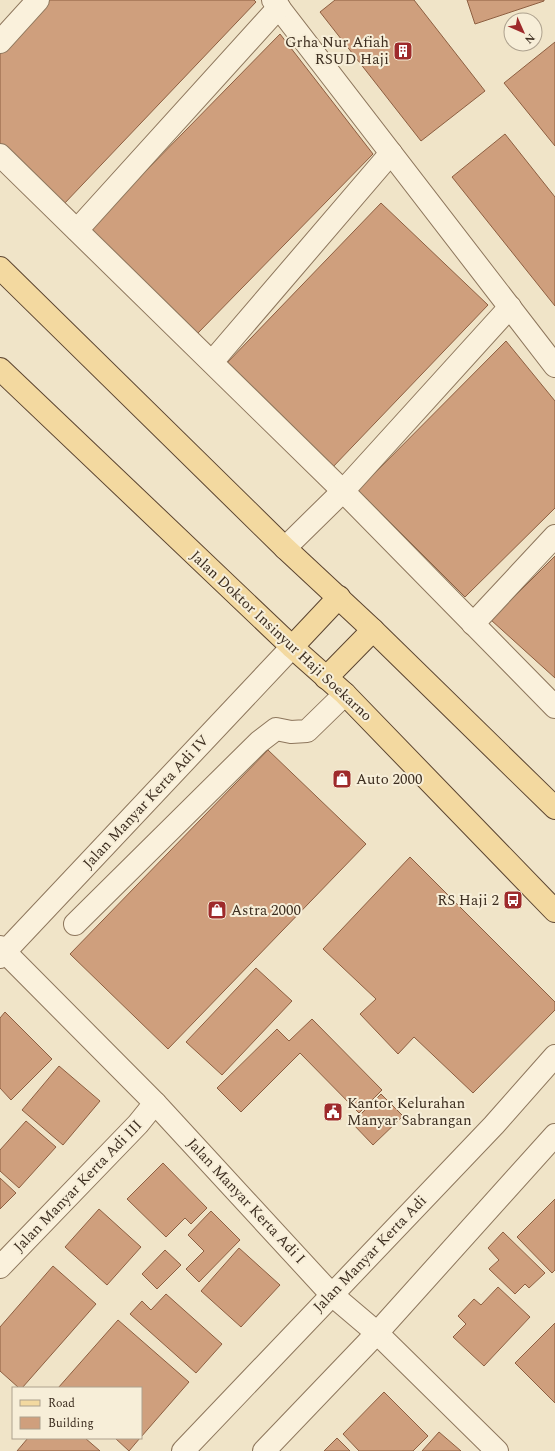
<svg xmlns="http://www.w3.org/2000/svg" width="555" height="1451" font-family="Spectral,serif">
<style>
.building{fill:#cf9f7d;stroke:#8d5f41}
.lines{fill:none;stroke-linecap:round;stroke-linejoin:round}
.minor-casing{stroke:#8d765c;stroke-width:24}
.major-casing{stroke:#5b4430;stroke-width:24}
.minor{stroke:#faf1dc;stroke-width:22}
.major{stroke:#f3d9a0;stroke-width:22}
.labels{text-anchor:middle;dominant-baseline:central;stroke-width:4;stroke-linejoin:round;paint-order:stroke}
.poi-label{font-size:15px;fill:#3d2e20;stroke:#f7eed8;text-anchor:start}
.street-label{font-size:15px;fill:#3d2e20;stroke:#f7eed8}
</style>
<rect width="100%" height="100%" fill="#f0e4c8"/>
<g class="building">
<polygon points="49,0 254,0 256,2 63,205 0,146 0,52"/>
<polygon points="335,0 414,0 485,91 421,141 320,12"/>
<polygon points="467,0 544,0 544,1 475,24"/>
<polygon points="280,34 373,154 197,334 89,229"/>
<polygon points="555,42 555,146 504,83"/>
<polygon points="505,134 555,197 555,306 452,177"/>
<polygon points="381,203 488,305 331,469 224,366"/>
<polygon points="506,341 555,401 555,508 465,597 358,490"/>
<polygon points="555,556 555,678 491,620"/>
<polygon points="268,750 366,844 168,1049 70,954"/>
<polygon points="410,857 555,1002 555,1010 473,1093 414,1037 398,1054 360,1014 376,999 323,949"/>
<polygon points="256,968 292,1001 222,1075 186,1042"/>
<polygon points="5,1012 52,1059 11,1100 0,1088 0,1018"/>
<polygon points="312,1019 382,1090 359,1113 300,1053 241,1112 217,1088 277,1029 289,1041"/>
<polygon points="59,1066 100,1101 63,1145 22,1110"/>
<polygon points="381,1094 403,1116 373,1145 352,1123"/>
<polygon points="26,1121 56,1147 19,1188 0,1171 0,1150"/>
<polygon points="163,1163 207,1208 191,1224 185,1218 166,1237 127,1199"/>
<polygon points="0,1178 16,1193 0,1209"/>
<polygon points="555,1199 555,1270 552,1273 517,1237"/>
<polygon points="99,1209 141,1247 107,1285 65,1247"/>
<polygon points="211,1211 240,1240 199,1282 186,1269 204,1251 188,1235"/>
<polygon points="503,1232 545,1273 529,1288 525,1284 515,1294 489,1269 499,1260 488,1248"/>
<polygon points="239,1248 280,1285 241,1327 201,1291"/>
<polygon points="165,1250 181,1265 157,1289 142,1274"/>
<polygon points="53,1266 96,1304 22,1388 19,1388 0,1371 0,1327"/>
<polygon points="498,1287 530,1317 484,1366 453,1337 466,1324 458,1316 474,1299 481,1305"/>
<polygon points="166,1294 222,1344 196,1373 130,1314 142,1301 151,1310"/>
<polygon points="118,1320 189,1382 141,1437 141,1388 58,1388"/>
<polygon points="555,1323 555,1403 515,1363"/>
<polygon points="384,1392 428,1436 413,1451 359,1451 343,1434"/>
<polygon points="439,1432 461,1451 422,1451"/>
<polygon points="28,1438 85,1438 100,1451 17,1451"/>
<polygon points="115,1438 140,1438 129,1451"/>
<polygon points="337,1438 350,1451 324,1451"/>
</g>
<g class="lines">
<defs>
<g id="minor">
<polyline points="273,0 555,366"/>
<polyline points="0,42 38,0"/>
<polyline points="0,155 343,491 555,707"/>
<polyline points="77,230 279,7"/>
<polyline points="212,362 391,153"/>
<polyline points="285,548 343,491 510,307"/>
<polyline points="473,624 555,536"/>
<polyline points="75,924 259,742 276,729 291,732 307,731 345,694"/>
<polyline points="0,947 155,1103 331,1294 377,1333 497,1451"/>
<polyline points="0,957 292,647"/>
<polyline points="0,1267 138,1124 155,1103"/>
<polyline points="183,1451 494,1125 555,1056"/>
<polyline points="264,1451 377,1333 555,1135"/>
</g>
<g id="major">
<polyline points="0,268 285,548 373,630 555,808"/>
<polyline points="0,369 292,647 345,694 555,911"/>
<polyline points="292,647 339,597"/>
<polyline points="326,678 373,630"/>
</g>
</defs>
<use href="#minor" class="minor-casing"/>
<use href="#major" class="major-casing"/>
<use href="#minor" class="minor"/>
<use href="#major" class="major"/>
</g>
<defs>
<symbol id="building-square" viewBox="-11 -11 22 22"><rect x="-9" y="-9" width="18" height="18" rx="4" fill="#9e2a2b" stroke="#f7eed8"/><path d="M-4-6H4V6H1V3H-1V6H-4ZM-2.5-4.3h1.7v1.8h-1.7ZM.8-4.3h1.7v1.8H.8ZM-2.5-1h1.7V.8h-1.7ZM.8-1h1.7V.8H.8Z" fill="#fff"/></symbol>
<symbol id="shop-square" viewBox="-11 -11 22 22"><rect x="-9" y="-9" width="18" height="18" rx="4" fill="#9e2a2b" stroke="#f7eed8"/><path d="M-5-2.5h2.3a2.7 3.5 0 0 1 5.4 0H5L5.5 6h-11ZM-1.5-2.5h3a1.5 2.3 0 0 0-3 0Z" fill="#fff"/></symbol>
<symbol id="bus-square" viewBox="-11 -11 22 22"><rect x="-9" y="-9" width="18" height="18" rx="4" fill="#9e2a2b" stroke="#f7eed8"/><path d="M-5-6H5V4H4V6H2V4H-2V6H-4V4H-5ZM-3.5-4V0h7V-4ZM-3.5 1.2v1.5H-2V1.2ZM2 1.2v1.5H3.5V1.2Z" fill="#fff"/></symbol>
<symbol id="civic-square" viewBox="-11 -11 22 22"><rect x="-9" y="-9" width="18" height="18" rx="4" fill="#9e2a2b" stroke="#f7eed8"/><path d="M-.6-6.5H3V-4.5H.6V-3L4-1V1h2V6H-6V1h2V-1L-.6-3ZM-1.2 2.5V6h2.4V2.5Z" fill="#fff"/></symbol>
</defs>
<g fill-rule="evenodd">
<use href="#building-square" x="392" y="40" width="22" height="22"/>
<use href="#shop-square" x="331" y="768" width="22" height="22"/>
<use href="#bus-square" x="502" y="889" width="22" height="22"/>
<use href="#shop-square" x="206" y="899" width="22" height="22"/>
<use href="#civic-square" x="322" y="1101" width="22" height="22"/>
</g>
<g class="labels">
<g class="poi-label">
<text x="389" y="42" text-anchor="end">Grha Nur Afiah<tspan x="389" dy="17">RSUD Haji</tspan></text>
<text x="356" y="779">Auto 2000</text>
<text x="499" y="900" text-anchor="end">RS Haji 2</text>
<text x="231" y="910">Astra 2000</text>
<text x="347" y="1103">Kantor Kelurahan<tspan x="347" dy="17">Manyar Sabrangan</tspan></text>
</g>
<g class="street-label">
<text transform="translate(281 636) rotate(43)">Jalan Doktor Insinyur Haji Soekarno</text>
<text transform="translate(146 802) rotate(-47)">Jalan Manyar Kerta Adi IV</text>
<text transform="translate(78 1186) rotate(-46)">Jalan Manyar Kerta Adi III</text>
<text transform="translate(246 1201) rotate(47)">Jalan Manyar Kerta Adi I</text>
<text transform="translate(370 1254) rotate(-46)">Jalan Manyar Kerta Adi</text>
</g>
</g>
<rect x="12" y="1387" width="130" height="52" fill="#f7eed8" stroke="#ada18e"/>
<rect x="20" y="1400" width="20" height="6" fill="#f3d9a0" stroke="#ada18e"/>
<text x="48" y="1407" font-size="12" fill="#3d2e20">Road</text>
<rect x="20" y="1417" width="20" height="12" fill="#cf9f7d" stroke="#ada18e"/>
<text x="48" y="1427" font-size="12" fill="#3d2e20">Building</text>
<g transform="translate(523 32) rotate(135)"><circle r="19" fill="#f7eed8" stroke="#ada18e"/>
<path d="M0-3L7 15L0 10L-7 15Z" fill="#9e2a2b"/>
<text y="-6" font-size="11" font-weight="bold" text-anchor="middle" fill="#3d2e20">N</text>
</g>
</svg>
